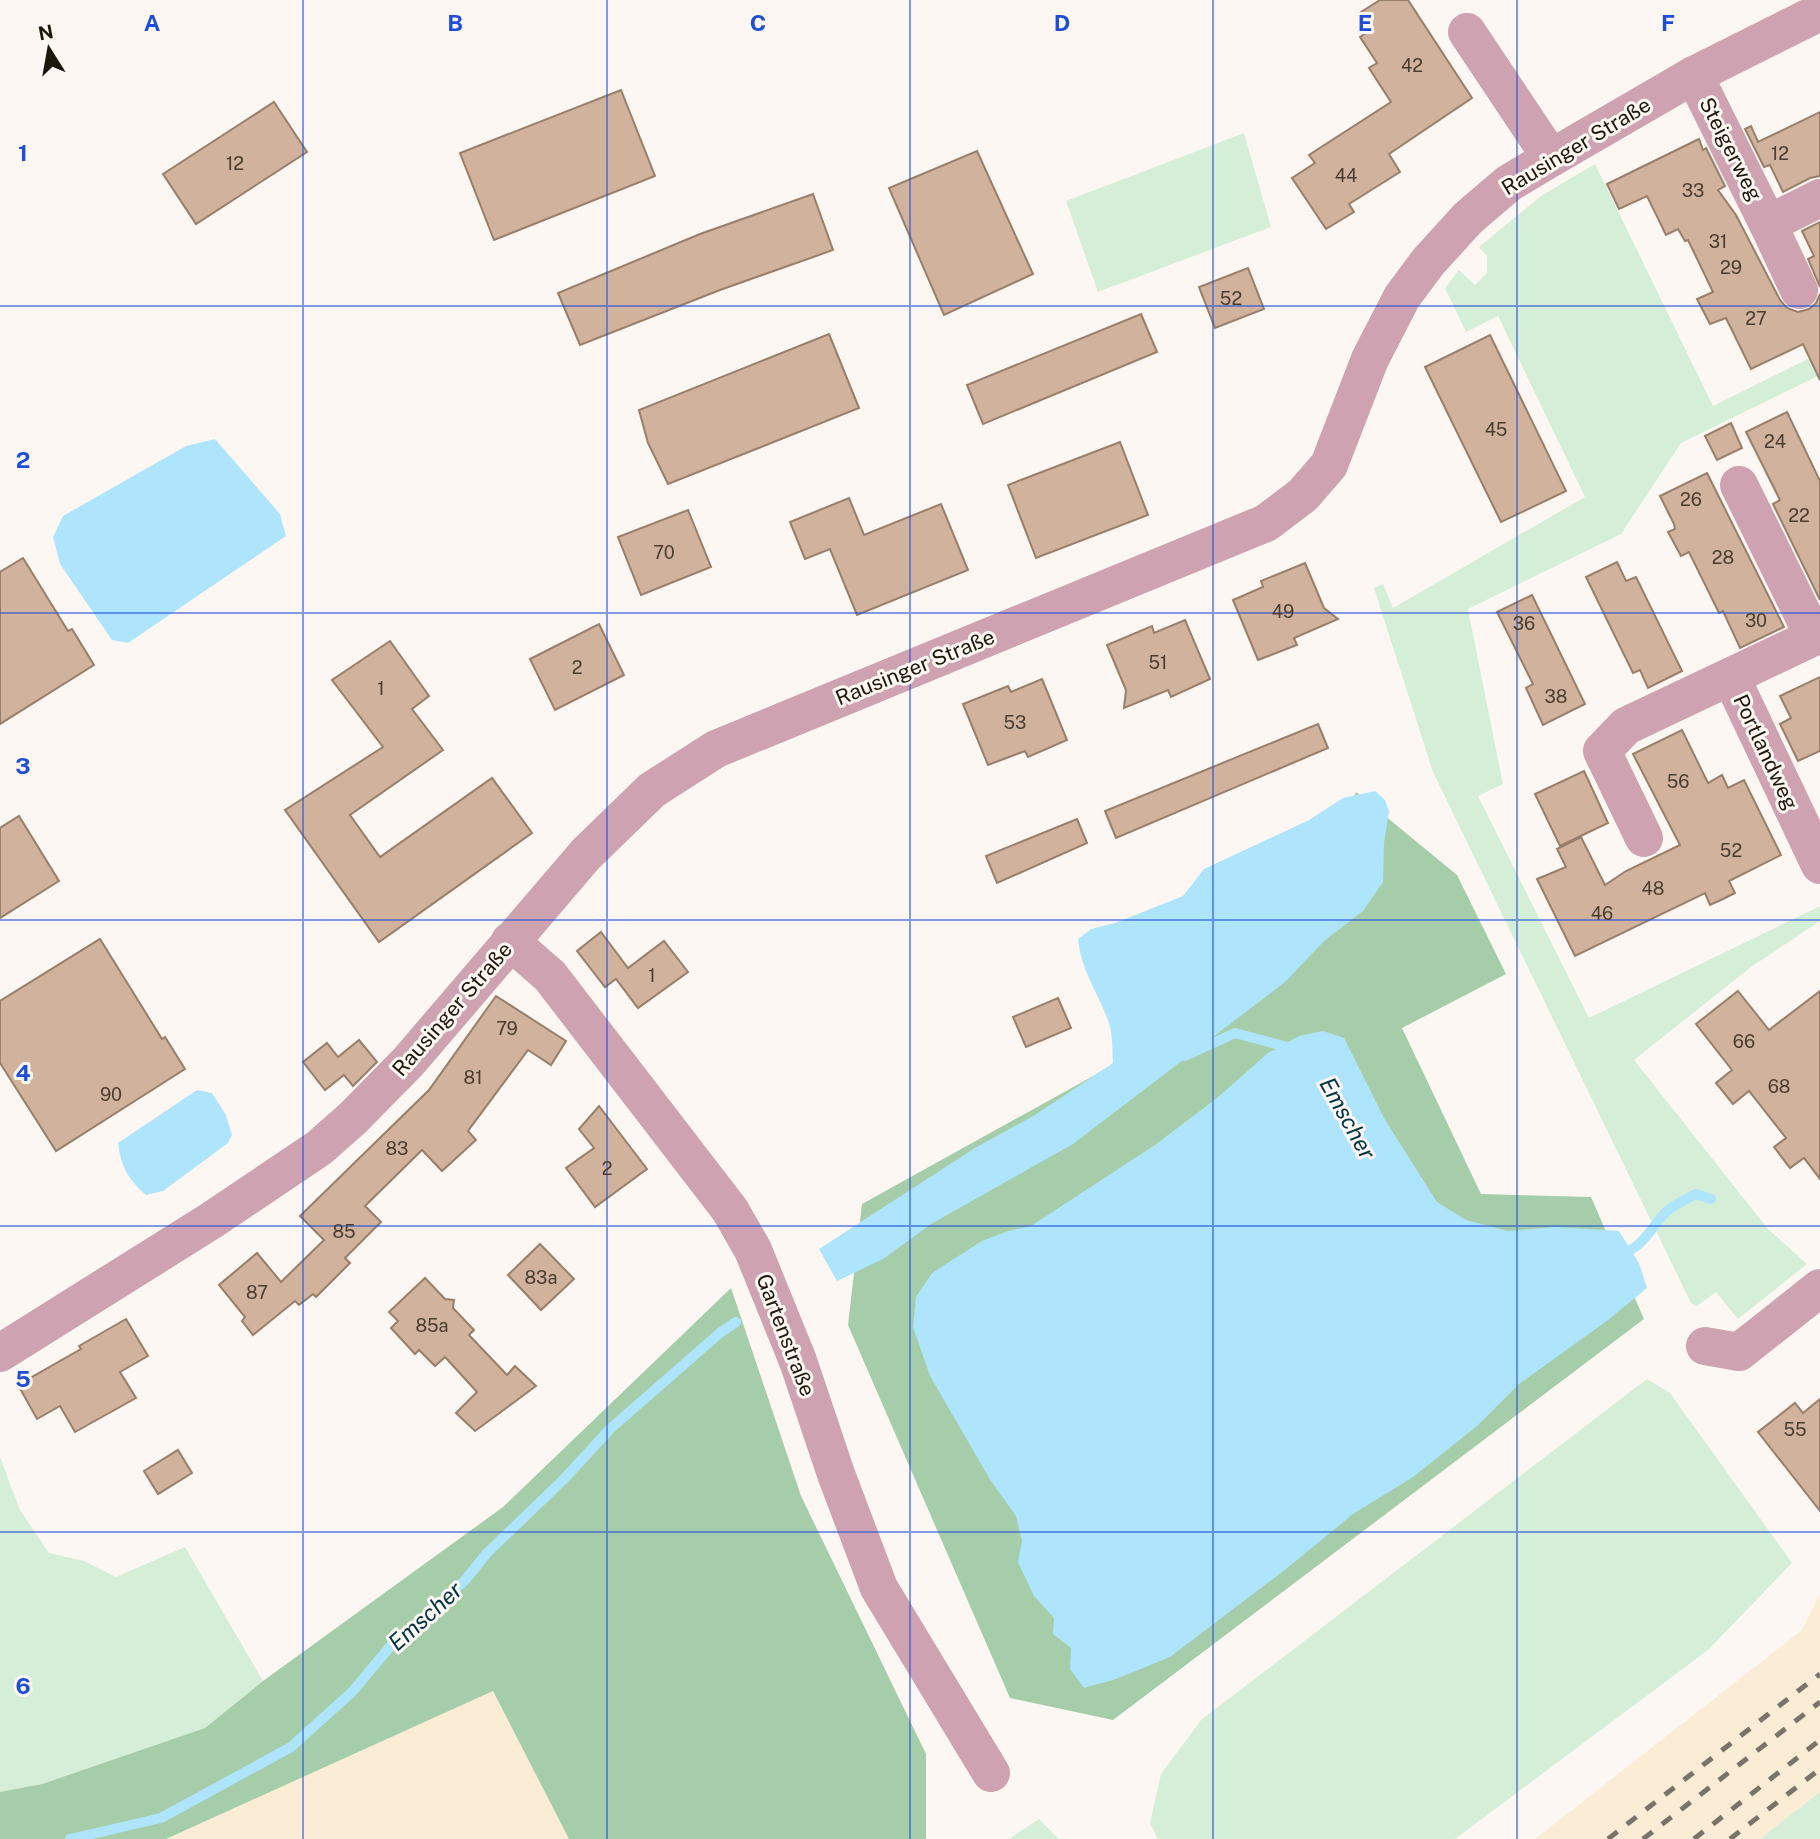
<svg xmlns="http://www.w3.org/2000/svg" width="1820" height="1839" font-family="'Public Sans',sans-serif">
<style>
.built{fill:#fbecd6}
.green{fill:#d5eed7}
.forest{fill:#a6cda9}
.water{fill:#aee5fc}
.lines{fill:none;stroke-linecap:round;stroke-linejoin:round}
.stream{stroke:#aee5fc;stroke-width:10}
.building{fill:#d0b29d;stroke:#997e6a;stroke-width:2}
.minor{stroke:#cea2b1;stroke-width:38}
.rail{stroke:#79736a;stroke-width:5;stroke-dasharray:12 12;stroke-linecap:butt}
.grid{fill:none;stroke:#1d4ed8;stroke-width:2;stroke-opacity:0.55}
.labels{text-anchor:middle;dominant-baseline:central;stroke-width:6;stroke-linejoin:round;paint-order:stroke}
.number-label{font-size:18px;fill:#4a3d30}
.street-label{font-size:21px;fill:#1d160b;stroke:#fcf7f2}
.water-label{font-size:23px;font-style:italic;fill:#013344;stroke:#fcf7f2}
.grid-label{font-size:23px;text-anchor:middle;font-weight:bold;fill:#1d4ed8;stroke:#fcf7f2;stroke-width:6;stroke-linejoin:round;paint-order:stroke}
</style>
<rect width="100%" height="100%" fill="#fcf7f2"/>
<g class="built">
<polygon points="1820,1594 1820,1792 1761,1839 1535,1839 1802,1630"/>
<polygon points="493,1691 569,1839 166,1839"/>
</g>
<g class="green">
<polygon points="1244,133 1271,227 1098,292 1066,201"/>
<polygon points="1595,164 1713,406 1820,353 1820,375 1681,443 1621,534 1468,609 1503,784 1478,796 1589,1018 1820,906 1820,921 1751,967 1634,1060 1768,1229 1807,1264 1738,1319 1716,1292 1697,1306 1691,1303 1433,772 1374,588 1383,584 1393,608 1585,497 1498,316 1466,332 1445,288 1459,270 1475,285 1487,273 1487,256 1479,247 1541,196"/>
<polygon points="1647,1379 1670,1393 1792,1563 1708,1650 1455,1839 1158,1839 1150,1823 1161,1774 1201,1720"/>
<polygon points="0,1457 20,1510 49,1553 84,1561 116,1577 185,1547 263,1681 205,1728 42,1784 0,1792"/>
<polygon points="1820,1792 1820,1839 1761,1839 1765,1835"/>
<polygon points="1039,1819 1059,1839 1009,1839"/>
</g>
<g class="forest">
<polygon points="1356,792 1457,875 1506,974 1402,1028 1481,1194 1591,1197 1644,1319 1113,1720 1010,1698 848,1325 862,1204 1279,973"/>
<polygon points="731,1288 801,1496 926,1754 926,1839 569,1839 493,1691 166,1839 0,1839 0,1792 42,1784 205,1728 263,1681 503,1507"/>
</g>
<g class="water">
<polygon points="215,439 280,514 286,536 128,643 112,640 60,564 53,537 63,516 186,446"/>
<path d="M1375,791L1385,800L1389,811L1384,843L1383,882L1363,911L1324,941L1285,982L1073,1144L931,1224L883,1259L837,1281L819,1249L975,1148L1035,1115L1113,1063C1112,1051 1113,1035 1109,1023C1099,994 1081,971 1078,939L1091,929L1115,923L1183,896L1204,869L1309,820L1343,798Z"/>
<polygon points="1323,1031 1344,1038 1385,1120 1437,1202 1466,1220 1508,1231 1555,1227 1619,1231 1639,1263 1647,1288 1608,1320 1519,1384 1477,1426 1413,1477 1353,1514 1286,1569 1170,1657 1116,1679 1084,1688 1070,1669 1071,1648 1053,1634 1054,1618 1034,1596 1018,1562 1022,1541 1016,1516 991,1481 930,1376 913,1327 916,1297 932,1273 982,1241 1008,1231 1031,1226 1155,1145 1217,1098 1268,1053 1299,1036"/>
<path d="M197,1090L212,1093L226,1115L232,1135L228,1143L163,1191L146,1195C128,1179 121,1167 118,1143Z"/>
</g>
<g class="lines">
<g class="stream">
<polyline points="1185,1056 1235,1033 1295,1049"/>
<path d="M1621,1254C1643,1248 1651,1227 1666,1212C1674,1205 1686,1199 1696,1194L1711,1199"/>
<polyline points="70,1839 161,1818 291,1747 352,1692 394,1642 430,1614 466,1579 487,1553 563,1480 610,1429 721,1332 736,1322"/>
</g>
</g>
<g class="building">
<polygon points="1380,0 1408,0 1472,98 1389,154 1400,172 1349,204 1354,212 1326,229 1292,178 1315,163 1309,155 1391,102 1369,68 1377,63 1360,37 1369,31 1358,14"/>
<polygon points="621,90 655,176 494,240 460,153"/>
<polygon points="274,102 307,152 196,224 163,174"/>
<polygon points="1820,112 1820,176 1810,178 1783,192 1770,165 1764,167 1745,129 1751,126 1758,142"/>
<polygon points="1699,139 1703,150 1706,148 1725,186 1718,190 1736,215 1780,300 1787,308 1798,312 1809,309 1816,303 1820,294 1820,380 1803,344 1751,369 1726,318 1710,324 1697,299 1713,292 1688,240 1685,241 1678,229 1666,235 1647,196 1619,209 1607,184"/>
<polygon points="977,151 1033,274 944,315 889,188"/>
<polygon points="813,194 833,250 720,290 580,345 558,293 700,234"/>
<polygon points="1820,222 1820,287 1808,259 1814,256 1802,231"/>
<polygon points="1248,268 1264,309 1215,328 1199,287"/>
<polygon points="1141,314 1157,352 983,424 967,385"/>
<polygon points="829,334 859,408 668,484 648,443 639,410"/>
<polygon points="1490,335 1566,491 1501,522 1425,367"/>
<polygon points="1787,412 1820,481 1820,600 1773,504 1780,500 1746,432"/>
<polygon points="1731,423 1742,448 1717,460 1705,436"/>
<polygon points="1120,442 1148,515 1036,558 1008,485"/>
<polygon points="1707,473 1784,627 1740,648 1723,611 1719,613 1689,552 1681,556 1668,532 1675,529 1674,524 1660,496"/>
<polygon points="849,498 864,535 941,504 968,570 857,615 830,549 805,559 790,522"/>
<polygon points="688,510 711,567 641,595 618,537"/>
<polygon points="23,558 68,631 72,629 94,665 0,724 0,572"/>
<polygon points="1617,562 1626,581 1636,577 1682,671 1648,688 1640,670 1633,673 1586,577"/>
<polygon points="1305,563 1324,608 1338,619 1294,638 1297,645 1258,660 1233,600 1263,587 1261,581"/>
<polygon points="1532,595 1585,704 1543,725 1526,688 1533,684 1497,612"/>
<polygon points="1185,620 1210,679 1171,697 1168,690 1124,708 1126,690 1107,645 1152,626 1154,633"/>
<polygon points="599,624 624,675 555,710 530,659"/>
<polygon points="390,641 429,696 412,709 443,750 350,815 380,857 492,778 532,833 379,942 285,810 383,747 332,680"/>
<polygon points="1820,677 1820,751 1798,761 1780,724 1791,718 1780,696"/>
<polygon points="1042,679 1067,740 1028,757 1025,751 988,765 963,704 1008,686 1011,692"/>
<polygon points="1318,724 1328,748 1116,838 1105,811"/>
<polygon points="1682,730 1708,783 1722,775 1728,788 1744,780 1781,855 1729,881 1735,893 1723,899 1710,905 1705,893 1575,956 1537,879 1566,867 1557,849 1581,837 1605,885 1626,871 1680,845 1633,754"/>
<polygon points="1584,771 1608,823 1560,846 1535,794"/>
<polygon points="19,816 59,881 0,918 0,828"/>
<polygon points="1077,819 1087,843 997,883 986,856"/>
<polygon points="601,932 628,968 664,941 688,972 638,1008 616,979 605,987 577,951"/>
<polygon points="100,939 162,1039 165,1037 185,1069 56,1151 0,1063 0,1001"/>
<polygon points="1738,991 1769,1030 1820,991 1820,1179 1804,1158 1790,1168 1774,1147 1786,1138 1749,1091 1733,1104 1716,1083 1732,1070 1696,1024"/>
<polygon points="496,996 566,1041 551,1065 528,1050 468,1131 476,1140 442,1171 422,1150 365,1206 381,1222 345,1258 350,1263 316,1297 313,1294 299,1305 295,1301 253,1335 242,1321 245,1317 219,1285 257,1253 281,1282 324,1240 300,1216 429,1090"/>
<polygon points="1058,998 1071,1028 1026,1047 1013,1017"/>
<polygon points="359,1040 377,1062 353,1086 344,1075 325,1090 303,1062 327,1043 338,1057"/>
<polygon points="599,1106 647,1169 595,1207 566,1168 594,1148 579,1129"/>
<polygon points="540,1244 574,1279 541,1310 508,1275"/>
<polygon points="425,1278 445,1299 454,1300 453,1308 474,1330 469,1335 507,1375 515,1366 536,1386 475,1431 456,1413 477,1392 445,1357 435,1366 419,1350 415,1354 391,1328 398,1321 389,1312"/>
<polygon points="126,1319 148,1356 120,1372 136,1398 75,1432 60,1406 37,1419 18,1385 81,1349 79,1346"/>
<polygon points="1820,1399 1820,1511 1758,1432 1795,1403 1803,1413"/>
<polygon points="178,1450 192,1473 158,1494 144,1471"/>
</g>
<g class="lines">
<g class="minor">
<polyline points="1467,32 1551,158"/>
<polyline points="1694,75 1768,224 1820,198"/>
<polyline points="1768,224 1799,290"/>
<polyline points="1739,485 1814,637"/>
<polyline points="1731,677 1820,865"/>
<polyline points="1644,838 1602,751 1626,726 1820,634"/>
<polyline points="510,941 550,976 730,1210 753,1250 798,1361 836,1474 879,1588 991,1773"/>
<polyline points="1705,1346 1739,1352 1820,1288"/>
<polyline points="0,1353 212,1220 319,1148 353,1118 409,1061 586,854 652,790 716,749 1266,523 1303,495 1329,465 1370,359 1402,297 1428,262 1468,218 1509,183 1551,158 1694,75 1820,12"/>
</g>
<g class="rail">
<polyline points="1608,1839 1820,1674"/>
<polyline points="1643,1839 1820,1702"/>
<polyline points="1694,1839 1820,1740"/>
<polyline points="1730,1839 1820,1769"/>
</g>
</g>
<path class="grid" d="M303,0V1839M607,0V1839M910,0V1839M1213,0V1839M1517,0V1839M0,306H1820M0,613H1820M0,920H1820M0,1226H1820M0,1532H1820"/>
<g class="labels">
<g class="number-label">
<text x="1412" y="65">42</text>
<text x="1780" y="153">12</text>
<text x="235" y="163">12</text>
<text x="1346" y="175">44</text>
<text x="1693" y="190">33</text>
<text x="1718" y="241">31</text>
<text x="1731" y="267">29</text>
<text x="1231" y="298">52</text>
<text x="1756" y="318">27</text>
<text x="1496" y="429">45</text>
<text x="1775" y="441">24</text>
<text x="1691" y="499">26</text>
<text x="1799" y="515">22</text>
<text x="664" y="552">70</text>
<text x="1723" y="557">28</text>
<text x="1283" y="611">49</text>
<text x="1756" y="620">30</text>
<text x="1524" y="623">36</text>
<text x="1158" y="662">51</text>
<text x="577" y="667">2</text>
<text x="381" y="688">1</text>
<text x="1556" y="696">38</text>
<text x="1015" y="722">53</text>
<text x="1678" y="781">56</text>
<text x="1731" y="850">52</text>
<text x="1653" y="888">48</text>
<text x="1602" y="913">46</text>
<text x="652" y="975">1</text>
<text x="507" y="1028">79</text>
<text x="1744" y="1041">66</text>
<text x="473" y="1077">81</text>
<text x="1779" y="1086">68</text>
<text x="111" y="1094">90</text>
<text x="397" y="1148">83</text>
<text x="607" y="1168">2</text>
<text x="344" y="1231">85</text>
<text x="541" y="1277">83a</text>
<text x="257" y="1292">87</text>
<text x="432" y="1325">85a</text>
<text x="1795" y="1429">55</text>
</g>
<g class="street-label">
<text transform="translate(1576 146) rotate(-31)">Rausinger Straße</text>
<text transform="translate(1731 149) rotate(63)">Steigerweg</text>
<text transform="translate(915 667) rotate(-22)">Rausinger Straße</text>
<text transform="translate(1766 752) rotate(65)">Portlandweg</text>
<text transform="translate(452 1009) rotate(-49)">Rausinger Straße</text>
<text transform="translate(786 1335) rotate(69)">Gartenstraße</text>
</g>
<g class="water-label">
<text transform="translate(1348 1118) rotate(61)">Emscher</text>
<text transform="translate(425 1616) rotate(-42)">Emscher</text>
</g>
</g>
<g class="grid-label">
<text x="152" y="31">A</text>
<text x="455" y="31">B</text>
<text x="758" y="31">C</text>
<text x="1062" y="31">D</text>
<text x="1365" y="31">E</text>
<text x="1668" y="31">F</text>
<text x="23" y="161">1</text>
<text x="23" y="468">2</text>
<text x="23" y="774">3</text>
<text x="23" y="1081">4</text>
<text x="23" y="1387">5</text>
<text x="23" y="1694">6</text>
</g>
<g transform="translate(49 49) rotate(349)" stroke="#fcf7f2" stroke-width="5" paint-order="stroke">
<path d="M0-5L12 26L0 18L-12 26Z" fill="#1d160b"/>
<text y="-10" font-size="19" font-weight="bold" text-anchor="middle" fill="#1d160b">N</text>
</g>
</svg>
